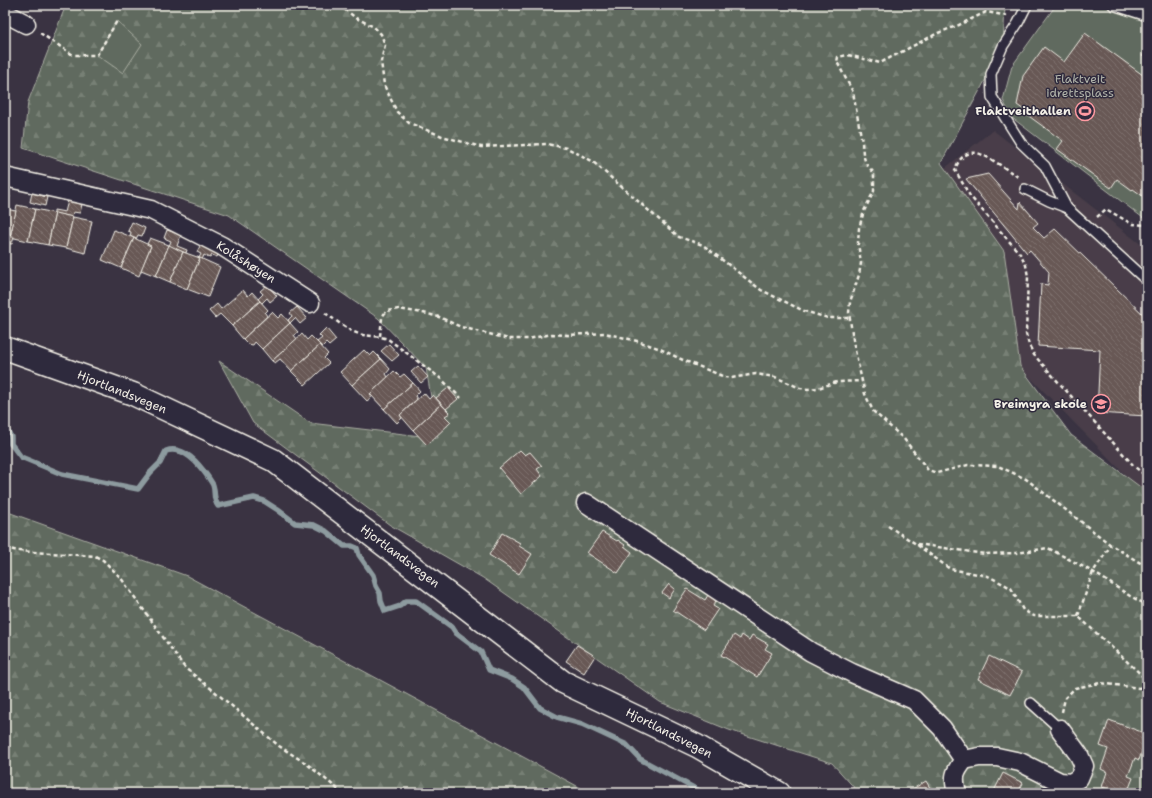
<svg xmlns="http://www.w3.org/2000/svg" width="1152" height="798" font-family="'Shantell Sans',sans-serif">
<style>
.built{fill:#483e48}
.forest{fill:url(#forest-firs);stroke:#aaaea3}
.green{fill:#606a5e;stroke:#aaaea3}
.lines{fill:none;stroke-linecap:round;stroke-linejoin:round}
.stream{stroke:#8d9b9f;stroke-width:5.5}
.building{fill:url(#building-back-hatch);stroke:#f4f1e8}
.service-casing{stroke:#f4f1e8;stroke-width:12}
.minor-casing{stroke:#f4f1e8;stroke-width:21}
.tertiary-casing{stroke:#f4f1e8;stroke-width:25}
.path{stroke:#f4f1e8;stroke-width:2.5;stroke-dasharray:4 3;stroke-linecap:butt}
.service{stroke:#2f2a3d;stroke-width:9}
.minor{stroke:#2f2a3d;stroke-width:18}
.tertiary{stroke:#2f2a3d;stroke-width:22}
.labels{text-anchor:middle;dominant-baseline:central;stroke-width:3;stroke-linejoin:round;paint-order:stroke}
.park-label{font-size:12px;fill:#b1b4aa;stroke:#2f2a3d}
.poi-label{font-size:12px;font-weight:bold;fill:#f4f1e8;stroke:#2f2a3d;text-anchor:end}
.street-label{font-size:12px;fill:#f4f1e8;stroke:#2f2a3d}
</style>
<defs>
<pattern id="forest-firs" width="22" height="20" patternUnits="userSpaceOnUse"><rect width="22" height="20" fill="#606a5e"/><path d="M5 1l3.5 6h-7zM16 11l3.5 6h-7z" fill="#778075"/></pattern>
<pattern id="building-back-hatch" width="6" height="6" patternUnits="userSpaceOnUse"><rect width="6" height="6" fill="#675855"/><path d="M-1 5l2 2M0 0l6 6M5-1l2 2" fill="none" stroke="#7d706d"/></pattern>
</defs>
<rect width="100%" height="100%" fill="#3a3342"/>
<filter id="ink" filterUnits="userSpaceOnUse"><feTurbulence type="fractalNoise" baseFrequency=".025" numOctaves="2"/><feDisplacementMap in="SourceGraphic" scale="8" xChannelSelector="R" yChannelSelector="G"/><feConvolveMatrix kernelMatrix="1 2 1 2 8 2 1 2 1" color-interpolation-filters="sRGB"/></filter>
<g filter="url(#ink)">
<polygon class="built" points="993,130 1147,249 1147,497 965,311 940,172"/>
<g class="forest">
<polygon points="66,5 649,5 665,7 669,5 1005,5 1003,47 941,163 1004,251 1020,366 1071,435 1147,492 1147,793 859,793 832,763 729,730 660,702 483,578 390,525 253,423 219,361 310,423 438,438 426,368 378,318 229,215 23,148 28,102"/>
<polygon points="5,511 187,576 590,793 5,793"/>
</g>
<g class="green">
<polygon points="1056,5 1147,5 1147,221 1011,117 1003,100 1012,66"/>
<polygon points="117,21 142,44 123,73 97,55"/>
</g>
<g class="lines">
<path class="stream" d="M5,427L11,437V444L21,457L62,474L138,489L150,473L160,463L166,451C184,445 199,464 208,477C210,480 212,483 213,485C216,494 212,497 218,506L254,498L264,501L278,510L295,523L314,525L326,531L344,546H352L357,548L359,555L373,575L376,586L380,593L381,601L385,611L400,606L406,601H416L452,627L456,633L481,652L489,670L512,679L524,687L540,708L557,717L582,724L627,745L640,759L703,793"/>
</g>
<g class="building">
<polygon points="1085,33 1147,78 1147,199 1133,189 1132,190 1117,179 1111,188 1057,149 1063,141 1026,114 1027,112 1017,105 1023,76 1044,47 1064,62"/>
<polygon points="1147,49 1147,60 1142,56"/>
<polygon points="988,174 1019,209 1020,202 1038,223 1033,227 1044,238 1055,229 1147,318 1147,416 1097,413 1100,350 1038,346 1041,284 1048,285 1049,272 1030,250 1027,253 966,179"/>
<polygon points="32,193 47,197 45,206 30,202"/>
<polygon points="5,195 10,196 8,205 5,204"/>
<polygon points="68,201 82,204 80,213 73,212 72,217 54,213 54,210 65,212"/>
<polygon points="17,205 35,209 28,241 10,237"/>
<polygon points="5,209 16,211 10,237 14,237 12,244 5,243"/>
<polygon points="35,209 55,213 48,245 28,241"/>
<polygon points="55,213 73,217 66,248 48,245"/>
<polygon points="73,217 92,221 85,253 66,248"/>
<polygon points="132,222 145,228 142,236 138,235 136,239 130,236 131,232 128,231"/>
<polygon points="114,230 134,238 121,268 102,260"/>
<polygon points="167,230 181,235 177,246 187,250 186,253 169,246 171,241 164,238"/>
<polygon points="134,238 151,246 139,276 121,268"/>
<polygon points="150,238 169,245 156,276 141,270 151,246 147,244"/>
<polygon points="201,244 219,253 217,257 212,255 210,258 204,255 202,260 199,258 201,254 197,252"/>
<polygon points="169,245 183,252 170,282 156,276"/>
<polygon points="183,252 200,258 187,289 170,282"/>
<polygon points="200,258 220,267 208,297 187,289"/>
<polygon points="267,285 277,296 270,302 267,298 262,303 258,299 263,294 260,291"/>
<polygon points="243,290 248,296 252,292 260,301 232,326 220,314 215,318 209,311 217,304 221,309"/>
<polygon points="260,301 268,310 265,313 267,316 243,339 232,326"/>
<polygon points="297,307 307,318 300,324 295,318 290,323 288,320 292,316 290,313"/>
<polygon points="272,312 278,318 282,314 290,323 262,349 255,342 253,345 248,344 243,339"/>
<polygon points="290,323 298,332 294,335 297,339 272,361 262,349"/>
<polygon points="326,328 336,340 329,346 326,343 322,347 317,342 322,338 319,335"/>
<polygon points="302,334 307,340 311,336 320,345 291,371 280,359 275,363 272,361"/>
<polygon points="389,344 399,355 392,361 381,351"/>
<polygon points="320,345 328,354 324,358 329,363 305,385 291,371"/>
<polygon points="364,350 370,356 374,352 381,359 352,385 340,372"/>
<polygon points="381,359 390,369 386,374 388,377 370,394 373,396 367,401 352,385"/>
<polygon points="418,366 428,377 421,383 411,372"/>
<polygon points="394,371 400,377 404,374 413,383 384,409 370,394"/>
<polygon points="413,383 420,391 415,396 417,399 400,415 402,418 397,423 384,409"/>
<polygon points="448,388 458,399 446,409 436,398"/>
<polygon points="424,393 429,399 433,395 441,404 413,430 400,415"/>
<polygon points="441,404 450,413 445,416 451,422 427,445 413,430"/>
<polygon points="520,450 525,455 530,452 542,466 537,469 542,476 521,494 499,468"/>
<polygon points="602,532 617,541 618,540 625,545 624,546 632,552 618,573 587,553"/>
<polygon points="502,533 520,543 519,546 532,554 519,574 489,555"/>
<polygon points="669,584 675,589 669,598 662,593"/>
<polygon points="687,589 705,600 708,595 716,601 713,606 718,609 704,630 673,610"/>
<polygon points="734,635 740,639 742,635 749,640 752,635 768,644 765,649 772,653 757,677 721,655"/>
<polygon points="577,645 595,656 584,673 566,661"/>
<polygon points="989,656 1022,672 1010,695 978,679"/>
<polygon points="1109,720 1147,734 1147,738 1139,760 1135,758 1128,776 1133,778 1127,793 1119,793 1102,787 1107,772 1101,769 1108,749 1100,746"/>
<polygon points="1003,773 1023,783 1018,793 993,793"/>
<polygon points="926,781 933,793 906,793"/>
</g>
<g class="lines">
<defs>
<g id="service">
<polyline points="1027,5 1018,23 1003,46 991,74 992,97 1021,143 1045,166 1067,208 1147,281"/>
<polyline points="1113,5 1147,16"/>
<polyline points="1025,189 1049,201 1067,208"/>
<polyline points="1031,703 1060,729"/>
</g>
<g id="minor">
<polyline points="5,13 26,24"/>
<polyline points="5,177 151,210 222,246 310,303"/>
<path d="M586,503L811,652L852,673L914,700L942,728L964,760C954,773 953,777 957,793"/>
<polyline points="964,760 979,757 997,757 1020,762 1060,782 1071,783 1079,778 1084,766 1079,755 1060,729"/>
</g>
<polyline id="tertiary" points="5,348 133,394 273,460 563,682 697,746 779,793"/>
</defs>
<use href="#service" class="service-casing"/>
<use href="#minor" class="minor-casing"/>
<use href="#tertiary" class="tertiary-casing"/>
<g class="path">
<polyline points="339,5 356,18 374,27 381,34 385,45 381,61 384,85 397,112 409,123 442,136 481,147 546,144 567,148 592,161 679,237 703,245 761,290 804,311 828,318 850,318"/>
<polyline points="1007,16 1003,15 986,12 959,25 938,33 880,63 848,55 838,57 837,62 853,92 862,142 863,154 866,164 874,173 874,191 864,211 859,228 858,243 861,263 859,275 850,302 849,313 854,346 865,394 873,411 904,439 928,470 937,473 968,465 998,466 1026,479 1111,545 1147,567"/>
<polyline points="40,33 73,55 97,55 117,21"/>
<path d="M1018,177C1009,171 987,155 977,153C965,151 958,160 955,170L970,196L1021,255L1026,265L1028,277L1026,334L1029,345L1034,355L1135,467L1147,477"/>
<polyline points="1097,217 1106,209 1132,224 1147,225"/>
<path d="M325,313C337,321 349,332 363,335C371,336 379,336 388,339L440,378L461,398"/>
<polyline points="380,336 382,318 384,314 387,311 399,309 428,314 439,317 461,327 509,339 528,339 552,334 567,335 605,333 637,341 658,348 683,360 725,377 731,378 756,374 775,377 800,388 808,389 818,388 837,382 862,381"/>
<polyline points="888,526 916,544 950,569 988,576 1011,588 1023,610 1034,616 1078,616 1147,680"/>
<polyline points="917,544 985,554 1017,553 1048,548 1093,572 1130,596 1147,605"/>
<polyline points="5,548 18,551 95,556 103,560 121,578 185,668 213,690 279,746 307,764 340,791 345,793"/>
<polyline points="1078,616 1093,572 1111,545"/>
<polyline points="1062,712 1065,698 1075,688 1100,683 1139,688 1147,686"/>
</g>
<use href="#service" class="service"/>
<use href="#minor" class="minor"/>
<use href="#tertiary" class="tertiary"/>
</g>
</g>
<defs>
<symbol id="stadium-ring" viewBox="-11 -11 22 22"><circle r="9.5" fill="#2f2a3d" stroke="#ff9aa2" stroke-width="1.5"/><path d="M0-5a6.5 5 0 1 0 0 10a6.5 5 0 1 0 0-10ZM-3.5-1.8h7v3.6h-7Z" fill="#ff9aa2"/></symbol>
<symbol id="school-ring" viewBox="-11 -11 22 22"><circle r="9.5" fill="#2f2a3d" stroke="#ff9aa2" stroke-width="1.5"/><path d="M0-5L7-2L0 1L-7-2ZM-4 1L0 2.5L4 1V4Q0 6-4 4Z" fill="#ff9aa2"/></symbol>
</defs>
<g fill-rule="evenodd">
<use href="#stadium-ring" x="1074" y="100" width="22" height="22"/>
<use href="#school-ring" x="1090" y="393" width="22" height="22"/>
</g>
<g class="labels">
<g class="park-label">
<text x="1080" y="79">Flaktveit<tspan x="1080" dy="14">idrettsplass</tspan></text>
</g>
<g class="poi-label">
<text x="1071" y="111">Flaktveithallen</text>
<text x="1087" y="404">Breimyra skole</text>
</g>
<g class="street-label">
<text transform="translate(246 262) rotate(32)">Kolåshøyen</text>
<text transform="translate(122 392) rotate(22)">Hjortlandsvegen</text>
<text transform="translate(400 556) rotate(37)">Hjortlandsvegen</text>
<text transform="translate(669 733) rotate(27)">Hjortlandsvegen</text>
</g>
</g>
<rect width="1152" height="798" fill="none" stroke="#2f2a3d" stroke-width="20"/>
<rect x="10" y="10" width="1132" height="778" fill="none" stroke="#f4f1e8" stroke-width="1.5" filter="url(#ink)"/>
</svg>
